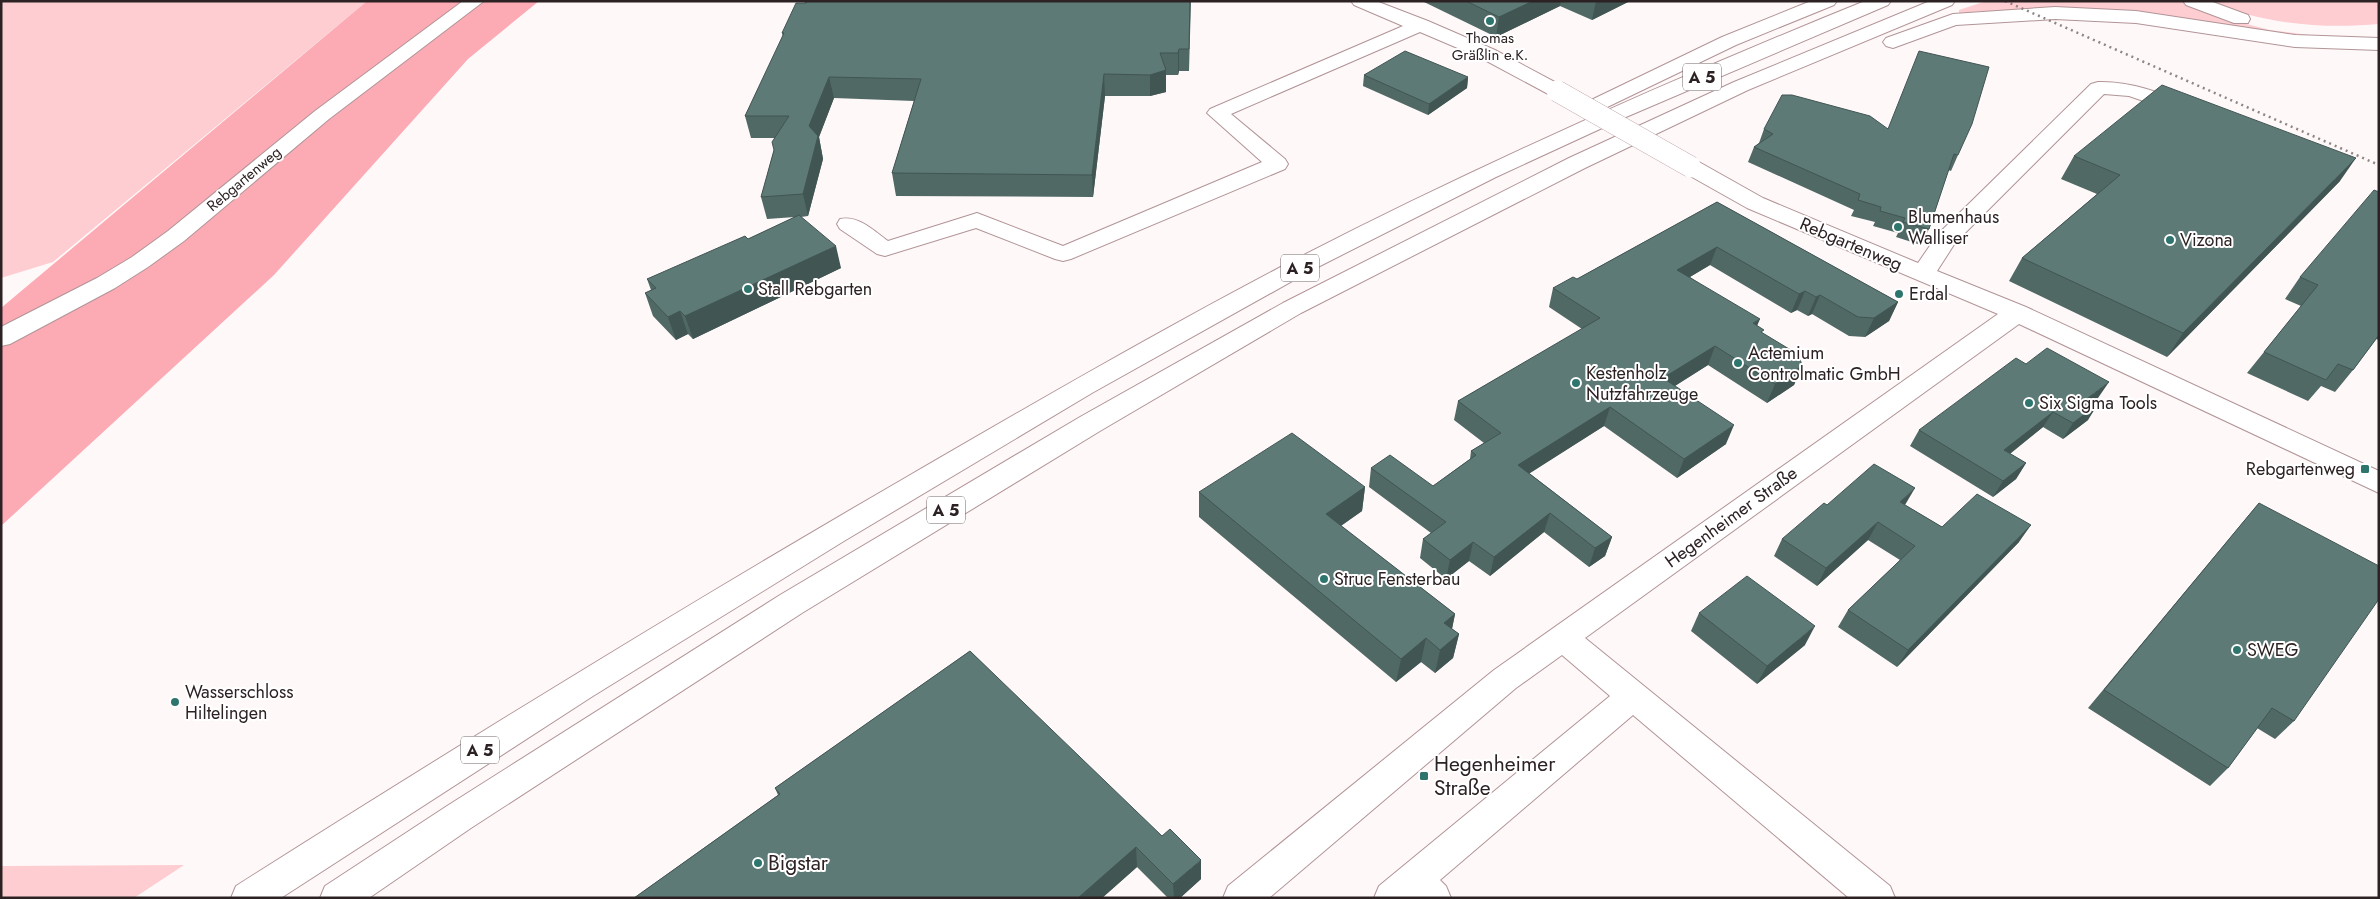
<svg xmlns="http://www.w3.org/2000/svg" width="2380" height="899" font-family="Jost,sans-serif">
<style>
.green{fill:#fdcdd1}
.forest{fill:#fcabb4}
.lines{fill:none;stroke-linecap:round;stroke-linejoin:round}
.minor-casing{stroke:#b19497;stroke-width:2}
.highway-casing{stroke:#b19497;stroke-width:2}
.minor{fill:#fff;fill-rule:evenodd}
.highway{fill:#fff;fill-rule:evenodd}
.rail{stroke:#8e8586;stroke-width:2.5;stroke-dasharray:2 4;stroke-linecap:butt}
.minor-bridge-casing{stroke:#b19497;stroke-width:22;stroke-linecap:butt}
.minor-bridge{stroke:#fff;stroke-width:21}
.wall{fill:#506965}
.shaded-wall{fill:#415553}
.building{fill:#5d7a76;stroke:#415553}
.poi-dot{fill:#2e756d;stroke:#fff;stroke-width:2}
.labels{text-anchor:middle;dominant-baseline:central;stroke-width:4;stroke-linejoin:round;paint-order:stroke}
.far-poi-label{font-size:15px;fill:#2d2223;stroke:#fff}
.far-street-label{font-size:15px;fill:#2d2223;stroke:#fff}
.shield{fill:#fff;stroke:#6c6465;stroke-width:1}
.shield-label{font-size:16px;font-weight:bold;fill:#2d2223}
.poi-label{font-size:18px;fill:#2d2223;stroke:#fff;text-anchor:start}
.street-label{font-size:18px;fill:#2d2223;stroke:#fff}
.near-poi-label{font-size:21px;fill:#2d2223;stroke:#fff;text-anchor:start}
</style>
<rect width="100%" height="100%" fill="#fff8f9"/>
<g class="green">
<polygon points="1,1 367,1 53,262 1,278"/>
<path d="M1986,1H2183L2227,19L2270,30L2325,37H2379V40C2238,39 2100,0 1959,13V10Z"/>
<path d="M2209,1H2379V24C2322,29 2262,24 2209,1Z"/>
<polygon points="184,865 134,898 1,898 1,866"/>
</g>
<polygon class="forest" points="367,1 539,1 468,59 274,275 1,526 1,308"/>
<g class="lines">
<defs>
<g id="minor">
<polygon points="463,1 484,1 329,119 184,241 148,267 115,288 10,344 1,346 1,327 97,278 132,257 168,231 315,111"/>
<path d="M1351,1H1376L1428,21L1495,50L1564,87L1567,91L1564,95L1557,97L1550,95L1481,58L1420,32L1231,114L1285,159L1288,164L1285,169L1071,259L1063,261L1055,259L976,228L885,256L877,254L840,229L837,224L840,219C858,215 874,231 888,241L977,213L1063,246L1262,162L1207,113L1210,109L1403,26L1354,5Z"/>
<path d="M2098,82C2131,81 2161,93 2191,105L2194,109L2191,113L2184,115L2129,96L2104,94L1955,243L1937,271L2026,307L2379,471V493L2019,324L1585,638L1890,886L1895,898H1849L1633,715L1440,880L1446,886L1451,898H1374L1379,886L1610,696L1562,655L1516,688L1269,898H1223L1228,886L1494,670L1998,314L1747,208L1683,172L1680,167L1683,162L1691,161L1699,162L1763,198L1918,263L1938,234L2091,84Z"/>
</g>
<g id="highway">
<polygon points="1811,1 1837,1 1834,5 1736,45 1599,111 1592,113 1585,111 1582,107 1585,103 1722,37"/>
<path d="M1865,1H1891L1888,5L1626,117L1496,177L1312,270L1092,393L844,541L593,696L281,898H231L236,886C457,746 679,609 905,478C1034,403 1164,328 1296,259C1481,164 1672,79 1865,1Z"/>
<polygon points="1930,1 1955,1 1952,5 1748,90 1585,168 1301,313 1100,431 802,613 471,828 369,898 320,898 325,886 447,806 780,595 1080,417 1283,303 1569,158 1734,82"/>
<polygon points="2183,1 2210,1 2248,15 2250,19 2248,23 2234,23 2186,5"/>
<polygon points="2055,7 2136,11 2295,35 2379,38 2379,50 2295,47 2136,23 2055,19 1956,25 1893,48 1886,46 1883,42 1886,38 1953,14"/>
</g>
</defs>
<use href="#minor" class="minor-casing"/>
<use href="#highway" class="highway-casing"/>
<use href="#minor" class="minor"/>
<use href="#highway" class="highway"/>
<polyline class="rail" points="2005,1 2379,165"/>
<defs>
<polyline id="minor-bridge" points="1557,91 1691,167"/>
</defs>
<use href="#minor-bridge" class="minor-bridge-casing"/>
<use href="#minor-bridge" class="minor-bridge"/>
</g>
<g class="wall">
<polygon points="806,1 1191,1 1189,71 1179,71 1178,75 1166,75 1166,92 1150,96 1105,96 1093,197 896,196 892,173 914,101 834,98 819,137 823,159 808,216 801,217 841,268 693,339 688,334 676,340 653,316 645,293 651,290 647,279 748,239 795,217 767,219 761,197 774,150 774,138 751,138 745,116 783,37 782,33"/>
<polygon points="1422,1 1630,1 1592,20 1560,6 1496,37"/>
<polygon points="1364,75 1468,77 1467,88 1428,115 1363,86"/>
<polygon points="1887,128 1958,155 1951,171 1948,170 1929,229 1921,245 1896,237 1898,233 1873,226 1875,222 1851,216 1854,210 1748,162 1754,147 1759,143 1764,129"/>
<polygon points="2074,156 2340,181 2167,357 2009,281 2022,258 2097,194 2061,179"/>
<polygon points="2379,192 2379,340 2376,339 2353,370 2335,392 2321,386 2308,401 2247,373 2264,352 2301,306 2285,299 2300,277"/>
<polygon points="1717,202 1898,302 1889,321 1865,337 1849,336 1812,314 1808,316 1797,310 1791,313 1710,265 1690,277 1757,326 1763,334 1802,366 1794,385 1767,403 1708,365 1675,386 1726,444 1677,478 1604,426 1529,473 1612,537 1605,556 1589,567 1544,532 1490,576 1469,561 1446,579 1420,558 1423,539 1431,533 1369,487 1371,468 1433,486 1470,459 1471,451 1484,443 1454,420 1458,401 1582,329 1549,307 1553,288 1577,279"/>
<polygon points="2026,364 2098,398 2093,401 2088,420 2063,439 2043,427 2010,454 2026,463 2016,479 1993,497 1910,446 1919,430"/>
<polygon points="1365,487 1362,511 1341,526 1455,614 1452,629 1459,634 1453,658 1435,673 1421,662 1396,682 1199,517 1199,492"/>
<polygon points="2259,503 2294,721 2275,739 2257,728 2228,768 2210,786 2088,708"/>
<polygon points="1827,505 1905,505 1942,527 2019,542 1897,667 1838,627 1848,610 1900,560 1868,540 1817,586 1774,556 1782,539"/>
<polygon points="1699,613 1805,645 1757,684 1691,631"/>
<polygon points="970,651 1201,879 1180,898 1168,898 1137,867 1102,898 634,898 778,795 775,788"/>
</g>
<g class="shaded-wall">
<polygon points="1533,1 1561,1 1560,6 1496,37 1499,17"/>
<polygon points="1596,1 1630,1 1592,20"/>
<polygon points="1179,49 1179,71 1178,75 1178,53"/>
<polygon points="1166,70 1166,92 1150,96 1150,75"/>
<polygon points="1104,74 1105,96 1093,197 1092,175"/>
<polygon points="829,77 834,98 819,137 823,159 808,216 803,194 809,126"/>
<polygon points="1468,77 1467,88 1428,115 1429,104"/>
<polygon points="2356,158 2340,181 2167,357 2183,333"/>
<polygon points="836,246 841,268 693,339 685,316"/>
<polygon points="1717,247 1710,265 1671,288 1677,270"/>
<polygon points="1805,291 1797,310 1791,313 1799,294"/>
<polygon points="1820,295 1812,314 1808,316 1816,297"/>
<polygon points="1898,302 1889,321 1865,337 1874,318"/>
<polygon points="680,311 688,334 676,340 668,317"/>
<polygon points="1760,319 1752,338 1753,323"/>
<polygon points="1715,346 1708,365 1657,397 1663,378"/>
<polygon points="1802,366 1794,385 1767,403 1775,384"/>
<polygon points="2109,382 2098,398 2077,414 2088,398"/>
<polygon points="2098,404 2088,420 2063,439 2073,423"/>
<polygon points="1610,407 1604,426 1513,484 1518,465"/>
<polygon points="2053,412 2043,427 1994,466 2004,450"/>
<polygon points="1734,425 1726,444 1677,478 1684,459"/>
<polygon points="2026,463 2016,479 1993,497 2003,481"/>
<polygon points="1365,487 1362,511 1323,538 1326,514"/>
<polygon points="1915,488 1905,505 1900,502"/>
<polygon points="1550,513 1544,532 1490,576 1494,557"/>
<polygon points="1878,522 1868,540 1817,586 1826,568"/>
<polygon points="2031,525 2019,542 1897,667 1908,650"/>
<polygon points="1612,537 1605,556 1589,567 1595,548"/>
<polygon points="1473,542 1469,561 1446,579 1450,560"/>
<polygon points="1455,614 1450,638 1444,623"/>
<polygon points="1815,626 1805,645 1757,684 1767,666"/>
<polygon points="1459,634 1453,658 1435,673 1440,650"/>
<polygon points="1426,638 1421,662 1396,682 1401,659"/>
<polygon points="1136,847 1137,867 1102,898 1078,898"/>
<polygon points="1201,860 1201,879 1180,898 1174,898 1173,884"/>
</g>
<g class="building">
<polygon points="806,1 1190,1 1189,49 1179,49 1178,53 1160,53 1166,70 1150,75 1104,74 1092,175 892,173 921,79 829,77 809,126 818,136 803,194 761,197 774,150 772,142 789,116 745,116 784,33 782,33 796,3 806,3"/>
<polygon points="1466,1 1533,1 1499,17"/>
<polygon points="1405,51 1468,77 1429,104 1364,75"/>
<polygon points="1919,51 1989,67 1972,124 1958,155 1954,154 1929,229 1903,222 1905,218 1880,211 1881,207 1858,200 1860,194 1754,147 1773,134 1764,129 1782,95 1792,95 1870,116 1888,129"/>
<polygon points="2162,85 2356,158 2183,333 2022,258 2120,175 2074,156"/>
<polygon points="2374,190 2379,192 2379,335 2353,370 2338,364 2326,380 2264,352 2318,285 2300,277"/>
<polygon points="1717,202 1898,302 1874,318 1858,317 1820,295 1816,297 1805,291 1799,294 1717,247 1677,270 1760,319 1753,323 1764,330 1761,332 1799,355 1802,366 1775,384 1715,346 1663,378 1734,425 1684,459 1610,407 1518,465 1612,537 1595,548 1550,513 1494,557 1473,542 1450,560 1423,539 1446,522 1371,468 1390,455 1433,486 1476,455 1471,451 1501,433 1458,401 1600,318 1553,288 1573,277 1577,279"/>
<polygon points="799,215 836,246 685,316 680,311 668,317 645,293 656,288 647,279 745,236 748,239"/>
<polygon points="2047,348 2109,382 2088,398 2098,404 2073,423 2053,412 2004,450 2026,463 2003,481 1919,430 2016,358 2026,364"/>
<polygon points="1292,433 1365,487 1326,514 1455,614 1444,623 1459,634 1440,650 1426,638 1401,659 1199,492"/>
<polygon points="1874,464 1915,488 1900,502 1942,527 1977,494 2031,525 1908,650 1848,610 1915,546 1878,522 1826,568 1782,539 1824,503 1827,505"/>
<polygon points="2259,503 2379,566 2379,599 2294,721 2272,708 2228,768 2104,690"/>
<polygon points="1747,576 1815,626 1767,666 1699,613"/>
<polygon points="970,651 1162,836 1170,829 1201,860 1173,884 1136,847 1078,898 634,898 780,794 775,788"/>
</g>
<g class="poi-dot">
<circle cx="1490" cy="21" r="5"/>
<circle cx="1898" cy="227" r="5"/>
<circle cx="2170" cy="240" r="5"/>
<circle cx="748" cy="289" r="5"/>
<circle cx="1899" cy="294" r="5"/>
<circle cx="1738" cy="363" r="5"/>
<circle cx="1576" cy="383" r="5"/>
<circle cx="2029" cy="403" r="5"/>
<rect x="2360" y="464" width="10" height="10" rx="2.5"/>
<circle cx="1324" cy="579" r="5"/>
<circle cx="2237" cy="650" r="5"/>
<circle cx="175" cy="702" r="5"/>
<rect x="1419" y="771" width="10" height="10" rx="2.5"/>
<circle cx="758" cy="863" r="5"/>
</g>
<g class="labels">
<g class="far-poi-label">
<text x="1490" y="38">Thomas<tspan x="1490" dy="17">Gräßlin e.K.</tspan></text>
</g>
<g class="far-street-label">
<text transform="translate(244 179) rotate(-40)">Rebgartenweg</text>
</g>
<g class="shield">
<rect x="1683" y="63.5" width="38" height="27" rx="4"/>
<rect x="1281" y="254.5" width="38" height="27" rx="4"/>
<rect x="927" y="496.5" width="38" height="27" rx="4"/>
<rect x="461" y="736.5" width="38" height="27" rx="4"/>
</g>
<g class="shield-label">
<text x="1702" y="77">A 5</text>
<text x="1300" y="268">A 5</text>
<text x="946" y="510">A 5</text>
<text x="480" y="750">A 5</text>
</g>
<g class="poi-label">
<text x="1908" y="217">Blumenhaus<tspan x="1908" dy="21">Walliser</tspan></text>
<text x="2180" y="240">Vizona</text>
<text x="758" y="289">Stall Rebgarten</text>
<text x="1909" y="294">Erdal</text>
<text x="1748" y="353">Actemium<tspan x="1748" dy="21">Controlmatic GmbH</tspan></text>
<text x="1586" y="373">Kestenholz<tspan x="1586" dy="21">Nutzfahrzeuge</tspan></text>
<text x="2039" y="403">Six Sigma Tools</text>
<text x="2355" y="469" text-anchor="end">Rebgartenweg</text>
<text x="1334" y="579">Struc Fensterbau</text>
<text x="2247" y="650">SWEG</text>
<text x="185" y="692">Wasserschloss<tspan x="185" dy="21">Hiltelingen</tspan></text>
</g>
<g class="street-label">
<text transform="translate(1851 244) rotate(23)">Rebgartenweg</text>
<text transform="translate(1731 517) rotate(-36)">Hegenheimer Straße</text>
</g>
<g class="near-poi-label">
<text x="1434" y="764">Hegenheimer<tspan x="1434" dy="24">Straße</tspan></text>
<text x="768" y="863">Bigstar</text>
</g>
</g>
<rect width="2380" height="899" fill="none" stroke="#2d2223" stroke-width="5"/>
</svg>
